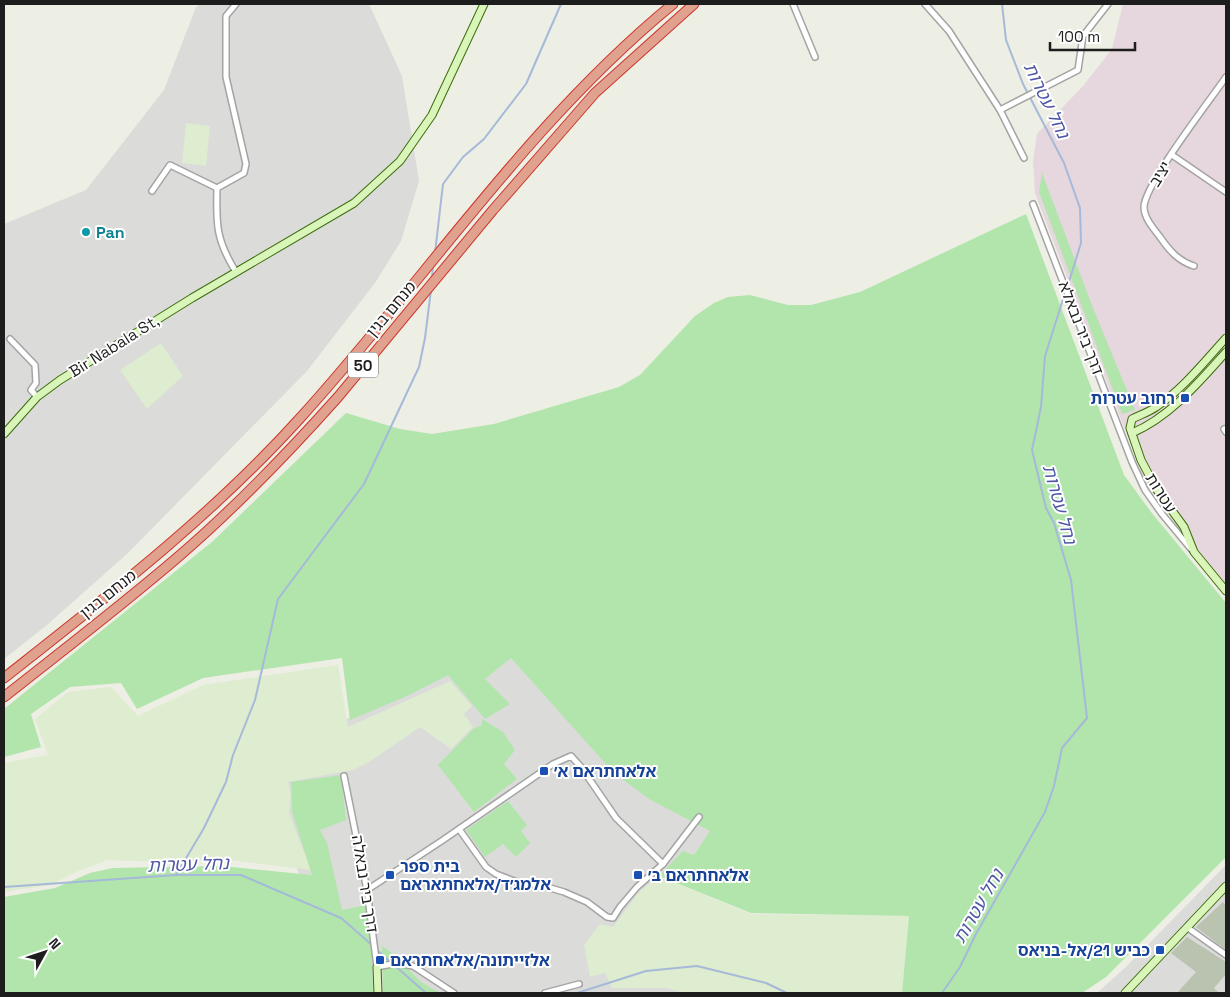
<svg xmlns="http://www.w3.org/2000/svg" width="1230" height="997" font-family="'Space Grotesk','Noto Sans Hebrew',sans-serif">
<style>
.residential{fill:#dbdbda}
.industrial{fill:#e6d6dd}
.construction{fill:#bac2b0}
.farmland{fill:#deecd0}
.grass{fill:#b1e5ac}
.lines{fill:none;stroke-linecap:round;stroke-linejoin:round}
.stream{stroke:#a6b9d9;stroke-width:2}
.street-casing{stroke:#a4a4a4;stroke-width:8}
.secondary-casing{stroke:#3b6d0b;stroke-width:9}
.highway-casing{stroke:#ce372e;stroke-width:11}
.street{stroke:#fff;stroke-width:5}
.secondary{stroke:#daf5ba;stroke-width:7}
.highway{stroke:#e1a18f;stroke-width:9}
.culture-dot{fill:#0f9aa8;stroke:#fff;stroke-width:2}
.transit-dot{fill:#1a4fb4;stroke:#fff;stroke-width:2}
.labels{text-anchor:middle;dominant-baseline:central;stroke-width:4;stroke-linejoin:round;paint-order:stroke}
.shield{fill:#fff;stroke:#616161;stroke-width:1}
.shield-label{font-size:15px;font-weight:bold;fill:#1d1d1d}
.street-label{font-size:16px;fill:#1d1d1d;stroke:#fff}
.culture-label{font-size:16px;font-weight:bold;fill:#0d838f;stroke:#fff;text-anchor:start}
.transit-label{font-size:16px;font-weight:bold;fill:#164399;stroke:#fff;text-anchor:start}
.water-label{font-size:18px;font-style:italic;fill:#4f58a7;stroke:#fff}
</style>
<rect width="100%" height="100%" fill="#edeee4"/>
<g class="residential">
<polygon points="200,4 369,4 402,76 419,181 401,241 375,283 307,371 128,553 47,625 4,659 4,224 86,190 164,90 196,7"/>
<polygon points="512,647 726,821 628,941 696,993 355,993 256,781 342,721 446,673"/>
<polygon points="1226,865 1226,993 1097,993 1126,967"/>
</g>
<polygon class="industrial" points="1123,4 1226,4 1226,584 1146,485 1035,193 1033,161 1037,134 1084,85 1112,49"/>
<g class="construction">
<polygon points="1223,902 1226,905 1226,950 1196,927"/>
<polygon points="1187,937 1226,962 1226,974 1214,988 1219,993 1177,993 1196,972 1171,953"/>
</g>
<g class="farmland">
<polygon points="186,123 210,126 206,166 182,163"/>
<polygon points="161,343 183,376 147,409 120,370"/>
<polygon points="338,665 348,727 450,681 472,706 464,714 473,727 451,749 420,727 369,762 353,770 288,782 291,794 289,813 311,870 230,860 167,862 107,860 78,871 50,885 4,892 4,763 48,755 35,719 68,692 111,687 138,716 203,685"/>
<polygon points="658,876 751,914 909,916 902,993 684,993 667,988 612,988 605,973 590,977 584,945 600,924 613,927 639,892"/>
</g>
<g class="grass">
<polygon points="1042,173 1093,308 1135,410 1122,414 1039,192"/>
<polygon points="1026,214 1124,475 1151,512 1226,603 1226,857 1106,977 1082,993 902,993 909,916 751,913 659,876 683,851 694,855 710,831 649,799 613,772 511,658 485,679 510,704 485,719 448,675 407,696 350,720 342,658 203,678 137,709 121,683 70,687 31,714 41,747 4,757 4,709 212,542 346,413 400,429 432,434 494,424 619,387 640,375 695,316 714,303 728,297 750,295 788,305 811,305 860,292"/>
<polygon points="482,719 503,732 515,750 504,764 517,779 474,812 438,765 473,729 482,725"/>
<polygon points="341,775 346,820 320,830 327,843 342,910 366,905 371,936 373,993 4,993 4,897 55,888 90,873 113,868 222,866 312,875 292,812 291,782"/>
<polygon points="508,801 527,825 521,831 530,843 516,857 503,844 485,857 466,830"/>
<polygon points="382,946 392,953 421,982 440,993 383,993"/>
</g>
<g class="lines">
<g class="stream">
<polyline points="1002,4 1006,40 1023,84 1064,163 1080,208 1081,243 1067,288"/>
<polyline points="435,253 443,184 463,157 484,139 526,84 561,4"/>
<polyline points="432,278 433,265"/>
<polyline points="176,875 204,828 226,782 233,755 255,700 278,599 364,484 419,367 425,338 431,290"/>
<polyline points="4,887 176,875 241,875 341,918 372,945"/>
<polyline points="377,950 426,993"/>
<polyline points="577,993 646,971 697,966 766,983 787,993"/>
<polyline points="942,993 960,967 976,934 1045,812 1054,786 1062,748 1087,718 1071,580 1054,523 1046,508 1032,450 1041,407 1045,356 1065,293"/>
</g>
<defs>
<g id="street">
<path d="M236,4L226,16V77L246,164L244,173L217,188C216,224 216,240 236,272"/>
<polyline points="793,4 815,57"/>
<polyline points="925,4 949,31 1000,110 1024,158"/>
<polyline points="1000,110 1078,70 1083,36 1108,4"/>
<polyline points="1172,155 1226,192"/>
<polyline points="152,191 170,165 217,188"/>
<polyline points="1033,204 1132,462 1145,490 1162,514 1191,549"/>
<path d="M1194,266C1178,261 1169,250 1160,237C1153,228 1144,218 1144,207C1144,185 1211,99 1226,77"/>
<polyline points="10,339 35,365 36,383 31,390 37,397"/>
<polyline points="1224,429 1226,432"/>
<polyline points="344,776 367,890 377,967 397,963 413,966 454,993"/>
<polyline points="459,829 486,867 496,874 522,884 537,884 564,892 587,902 607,917 613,918 620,907 637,887 663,864 699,817"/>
<polyline points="367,890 443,840 553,764 571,756 581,767 616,818 663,864"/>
<polyline points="1188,928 1226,955"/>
<polyline points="545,993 579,984"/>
</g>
<g id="secondary">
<path d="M1226,338C1204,362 1183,389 1156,407C1149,412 1140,415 1132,419L1130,428L1141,460L1157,490L1184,527L1194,552L1226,591"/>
<path d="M1132,433C1170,417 1199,382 1226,352"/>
<polyline points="4,434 37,397 60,380 192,298 354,203 400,161 432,115 484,4"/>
<polyline points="377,967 378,993"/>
<polyline points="1125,993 1226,886"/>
</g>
<g id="highway">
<path d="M4,678C108,596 213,515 302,416C426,279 529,122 673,4"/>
<path d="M4,697C62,651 121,606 178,557C235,508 288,453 338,397L493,210L595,93L694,4"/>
</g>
</defs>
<use href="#street" class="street-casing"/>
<use href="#secondary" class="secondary-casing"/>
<use href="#highway" class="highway-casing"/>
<use href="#street" class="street"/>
<use href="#secondary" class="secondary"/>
<use href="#highway" class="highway"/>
</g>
<circle class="culture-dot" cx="86" cy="232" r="5"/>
<g class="transit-dot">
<rect x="1180" y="393" width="10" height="10" rx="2.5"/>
<rect x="539" y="766" width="10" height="10" rx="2.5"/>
<rect x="385" y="870" width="10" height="10" rx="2.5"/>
<rect x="633" y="870" width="10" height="10" rx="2.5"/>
<rect x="1155" y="945" width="10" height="10" rx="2.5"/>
<rect x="375" y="955" width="10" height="10" rx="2.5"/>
</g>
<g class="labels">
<rect class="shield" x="348" y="352.5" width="30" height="25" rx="4"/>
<g class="shield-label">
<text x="363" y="365">50</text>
</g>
<g class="street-label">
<text transform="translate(1160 174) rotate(-58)">יציב</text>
<text transform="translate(391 309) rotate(-50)">מנחם בגין</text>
<text transform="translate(1081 328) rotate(69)">דרך ביר נבאלא</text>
<text transform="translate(114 346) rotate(-32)">Bir Nabala St,</text>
<text transform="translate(1161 493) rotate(58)">עטרות</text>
<text transform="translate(108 594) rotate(-39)">מנחם בגין</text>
<text transform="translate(365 884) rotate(81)">דרך ביר נבאלה</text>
</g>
<g class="culture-label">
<text x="96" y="232">Pan</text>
</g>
<g class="transit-label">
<text x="1175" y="398" text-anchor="end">רחוב עטרות</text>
<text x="554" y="771">אלאחתראם א׳</text>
<text x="400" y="866">בית ספר<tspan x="400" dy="18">אלמג׳ד/אלאחתאראם</tspan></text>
<text x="648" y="875">אלאחתראם ב׳</text>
<text x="1150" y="950" text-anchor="end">כביש 21/אל-בניאס</text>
<text x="390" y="960">אלזייתונה/אלאחתראם</text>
</g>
<g class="water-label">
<text transform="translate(1047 100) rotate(64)">נחל עטרות</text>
<text transform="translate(1060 504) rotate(74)">נחל עטרות</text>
<text transform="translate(188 864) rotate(-2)">נחל עטרות</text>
<text transform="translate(978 906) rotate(-60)">נחל עטרות</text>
</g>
</g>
<rect width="1230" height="997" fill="none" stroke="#1d1d1d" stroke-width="10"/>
<g transform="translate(45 952) rotate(50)" stroke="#ffffff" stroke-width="4" paint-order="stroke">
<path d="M0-4L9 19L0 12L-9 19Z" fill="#1d1d1d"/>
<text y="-8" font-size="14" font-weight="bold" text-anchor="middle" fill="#1d1d1d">N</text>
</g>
<path d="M1050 42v8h85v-8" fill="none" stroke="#1d1d1d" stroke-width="2.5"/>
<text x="1058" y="42" font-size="15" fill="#1d1d1d" stroke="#ffffff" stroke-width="4" paint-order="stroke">100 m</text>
</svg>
